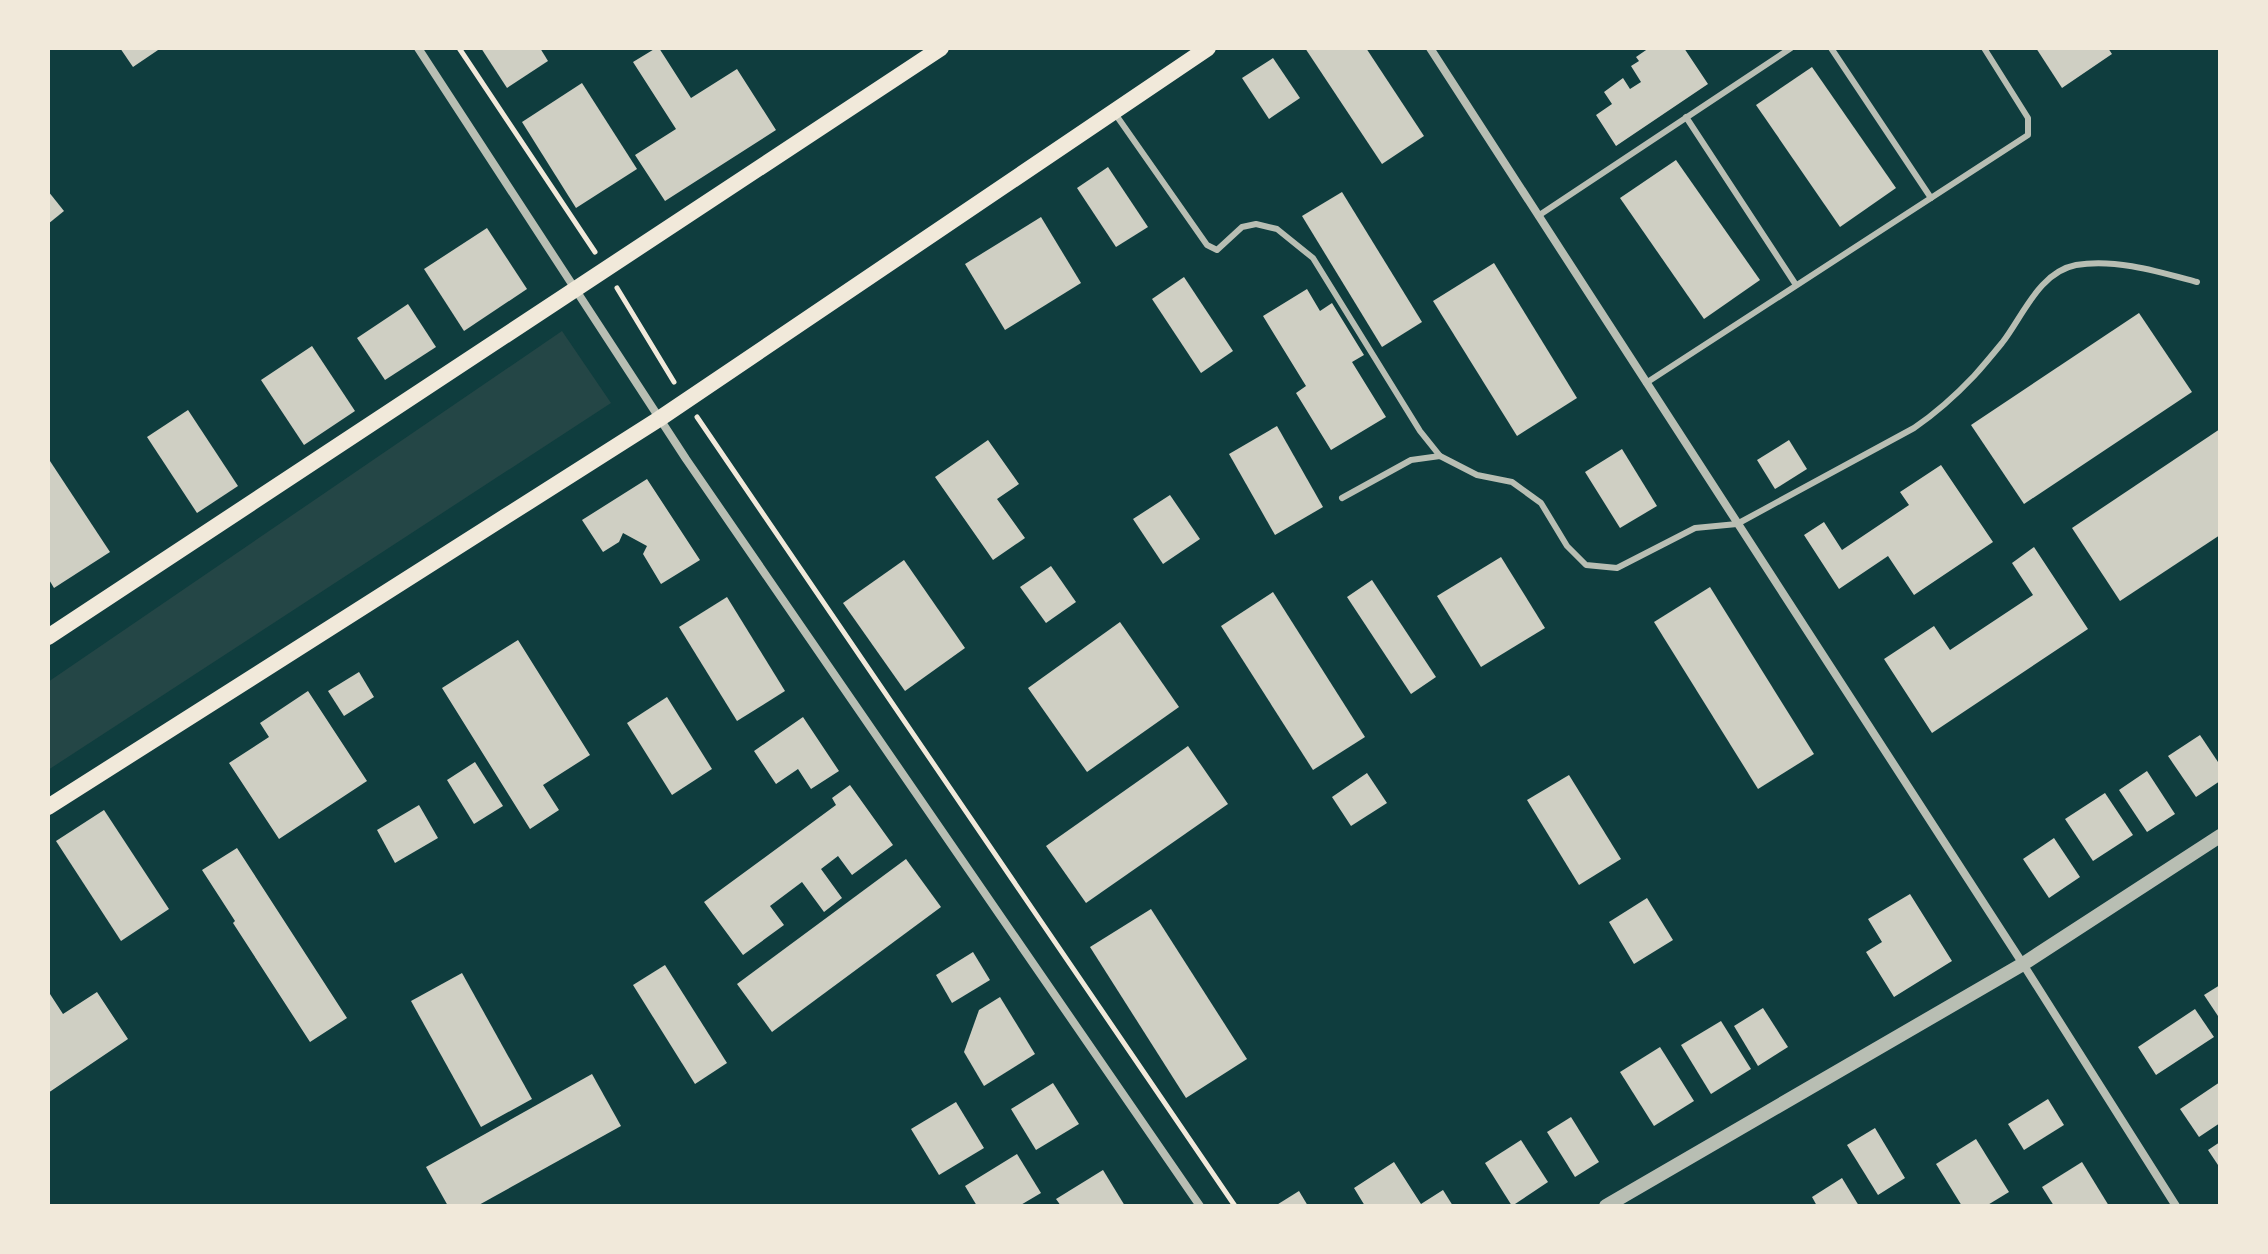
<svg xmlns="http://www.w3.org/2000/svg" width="2268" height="1254" font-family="'PT Sans',sans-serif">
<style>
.green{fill:#244646}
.building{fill:#cfcfc3}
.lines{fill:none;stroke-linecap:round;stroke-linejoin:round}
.path{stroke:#f1e9da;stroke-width:5}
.service{stroke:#b8beb3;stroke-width:6}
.minor{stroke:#b8beb3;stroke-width:8}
.tertiary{stroke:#b8beb3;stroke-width:14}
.secondary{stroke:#f1e9da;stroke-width:16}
</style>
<rect width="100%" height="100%" fill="#0f3d3e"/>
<polygon class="green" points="562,331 611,403 48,770 48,682"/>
<g class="building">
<polygon points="120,48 161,48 133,67"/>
<polygon points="481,48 540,48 548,61 507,88"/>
<polygon points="656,48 659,48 691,98 737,69 776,130 665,201 635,155 676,129 633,62"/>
<polygon points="1305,48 1366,48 1424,136 1382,164"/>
<polygon points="1649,48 1684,48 1708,84 1616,146 1596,115 1612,104 1604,92 1623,78 1630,89 1641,82 1631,66 1639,61 1636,57"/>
<polygon points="2036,48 2108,48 2112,54 2062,88"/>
<polygon points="1273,58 1300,98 1269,119 1242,78"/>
<polygon points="1812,67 1896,188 1840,227 1756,105"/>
<polygon points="582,83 637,169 576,208 522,122"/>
<polygon points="1676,160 1760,280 1704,319 1620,198"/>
<polygon points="1108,167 1148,227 1116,247 1077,188"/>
<polygon points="48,191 64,211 48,224"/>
<polygon points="1342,192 1422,322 1382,347 1302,216"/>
<polygon points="1041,217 1081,283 1005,330 965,264"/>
<polygon points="487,228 527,289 464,331 424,269"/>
<polygon points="1494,263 1577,398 1517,436 1433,301"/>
<polygon points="1184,277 1233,351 1201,373 1152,299"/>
<polygon points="1307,289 1320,311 1332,303 1364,355 1352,362 1386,417 1331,450 1296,393 1306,386 1263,316"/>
<polygon points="408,304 436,347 385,380 357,338"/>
<polygon points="2139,313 2192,392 2024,504 1971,425"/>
<polygon points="312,346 355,411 304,445 261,380"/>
<polygon points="188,410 238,486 197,513 147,437"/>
<polygon points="1277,426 1323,507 1275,535 1229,454"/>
<polygon points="2220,429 2220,535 2120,601 2072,528"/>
<polygon points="988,440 1019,484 997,499 1025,538 993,560 935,477"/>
<polygon points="1789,440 1807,469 1775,489 1757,460"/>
<polygon points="1622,449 1657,506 1620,528 1585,472"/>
<polygon points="48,458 110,552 54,588 48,578"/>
<polygon points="1941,465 1993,542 1914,595 1888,556 1839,589 1804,535 1824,522 1842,550 1909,505 1900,492"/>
<polygon points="647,479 700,560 661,584 643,554 647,546 623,533 619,542 603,552 582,520"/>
<polygon points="1170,495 1200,539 1163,564 1133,519"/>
<polygon points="2034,547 2088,629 1932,733 1884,659 1934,626 1950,650 2033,595 2012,563"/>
<polygon points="1501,557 1545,628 1481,667 1437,596"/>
<polygon points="904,560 965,648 905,691 843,603"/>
<polygon points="1051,566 1076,602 1046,623 1020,587"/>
<polygon points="1372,580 1436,677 1411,694 1347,597"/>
<polygon points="1710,587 1814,754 1758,789 1654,622"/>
<polygon points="1273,592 1365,737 1313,770 1221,626"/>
<polygon points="727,597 785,691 737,721 679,627"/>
<polygon points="1120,622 1179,707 1087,772 1028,688"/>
<polygon points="518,640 590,755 543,785 559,810 530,829 442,688"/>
<polygon points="359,672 374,697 344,716 328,691"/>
<polygon points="308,691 367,781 279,839 229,763 269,737 260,723"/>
<polygon points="667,697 712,769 672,795 627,723"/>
<polygon points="803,717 839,771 811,789 798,769 776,784 754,751"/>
<polygon points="2200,735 2220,765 2220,781 2196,797 2168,756"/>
<polygon points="1188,746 1228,804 1086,903 1046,846"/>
<polygon points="475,762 503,806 474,824 447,780"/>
<polygon points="2147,771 2175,814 2147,832 2119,790"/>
<polygon points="1367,773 1387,803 1351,826 1332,797"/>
<polygon points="1569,775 1621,859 1579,885 1527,800"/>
<polygon points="850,785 893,845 852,875 838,856 821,869 842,898 824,912 802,882 770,906 784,925 743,955 704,902 836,805 832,798"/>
<polygon points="2105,793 2133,835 2093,861 2065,819"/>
<polygon points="419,805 438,838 395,863 377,830"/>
<polygon points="104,810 169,909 121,941 56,841"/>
<polygon points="2054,838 2080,877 2049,898 2023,859"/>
<polygon points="237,848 347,1018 310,1042 233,923 235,921 202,870"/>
<polygon points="906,859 941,907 772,1032 737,984"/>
<polygon points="1910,894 1952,961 1894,997 1866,952 1882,942 1868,919"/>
<polygon points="1647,898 1673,940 1634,964 1609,922"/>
<polygon points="1151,909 1247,1059 1186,1098 1090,947"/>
<polygon points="973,952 990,980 952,1003 936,975"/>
<polygon points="665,965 727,1063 695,1084 633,985"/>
<polygon points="462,973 532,1099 481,1127 411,1001"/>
<polygon points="2220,985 2220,1019 2204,995"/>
<polygon points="97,992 128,1039 48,1093 48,995 50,994 63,1014"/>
<polygon points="1000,997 1035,1054 984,1086 964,1052 979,1010"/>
<polygon points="1763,1008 1788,1047 1758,1066 1734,1026"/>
<polygon points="2195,1009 2214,1037 2156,1075 2138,1047"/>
<polygon points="1721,1021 1751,1069 1711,1094 1681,1045"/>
<polygon points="1660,1047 1694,1101 1654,1126 1620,1072"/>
<polygon points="592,1074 621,1126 477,1206 448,1206 426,1167"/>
<polygon points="2220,1082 2220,1123 2199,1137 2180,1109"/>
<polygon points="1053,1083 1079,1124 1036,1150 1011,1109"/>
<polygon points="2048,1099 2064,1125 2024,1150 2008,1124"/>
<polygon points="956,1102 984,1148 939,1175 911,1129"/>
<polygon points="1571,1117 1599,1162 1575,1177 1547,1132"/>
<polygon points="1875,1128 1905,1178 1878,1195 1847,1145"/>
<polygon points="1976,1139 2009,1192 1986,1206 1962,1206 1936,1164"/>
<polygon points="1521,1140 1548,1182 1512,1206 1485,1163"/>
<polygon points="2220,1142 2220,1168 2208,1150"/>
<polygon points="1017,1154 1041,1193 1019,1206 977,1206 965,1186"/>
<polygon points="1394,1162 1421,1204 1443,1190 1453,1206 1365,1206 1354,1188"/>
<polygon points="2082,1162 2109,1206 2054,1206 2042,1187"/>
<polygon points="1103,1170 1125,1206 1061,1206 1056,1199"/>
<polygon points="1842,1178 1859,1206 1817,1206 1812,1197"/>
<polygon points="1299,1191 1308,1206 1275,1206"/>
</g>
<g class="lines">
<g class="path">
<polyline points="459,48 595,252"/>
<polyline points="617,288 674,382"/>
<polyline points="697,417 1235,1206"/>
</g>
<g class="service">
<polyline points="1831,48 1931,198"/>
<polyline points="1116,115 1207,245 1217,250 1242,227 1256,224 1277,229 1313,258 1420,431 1440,456"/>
<polyline points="1686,117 1796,285"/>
<polyline points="1538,216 1791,48"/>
<polyline points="1646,383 2028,135 2028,118 1984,48"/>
<path d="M1342,498L1411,460L1440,456L1477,475L1512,482L1541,503L1567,546L1586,565L1617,568L1695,528L1737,524L1914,428C1936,413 1956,395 1974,376C1984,365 1993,354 2002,343C2023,316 2039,272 2076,265C2115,258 2160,272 2197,282"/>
</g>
<g class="minor">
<polyline points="418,48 686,459 1200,1206"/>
<polyline points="1430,48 2023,964 2176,1206"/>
</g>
<polyline class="tertiary" points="1606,1206 2023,964 2220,836"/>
<g class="secondary">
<polyline points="48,637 941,48"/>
<polyline points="48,807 659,419 1208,48"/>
</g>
</g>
<rect width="2268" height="1254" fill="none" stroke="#f1e9da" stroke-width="100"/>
</svg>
